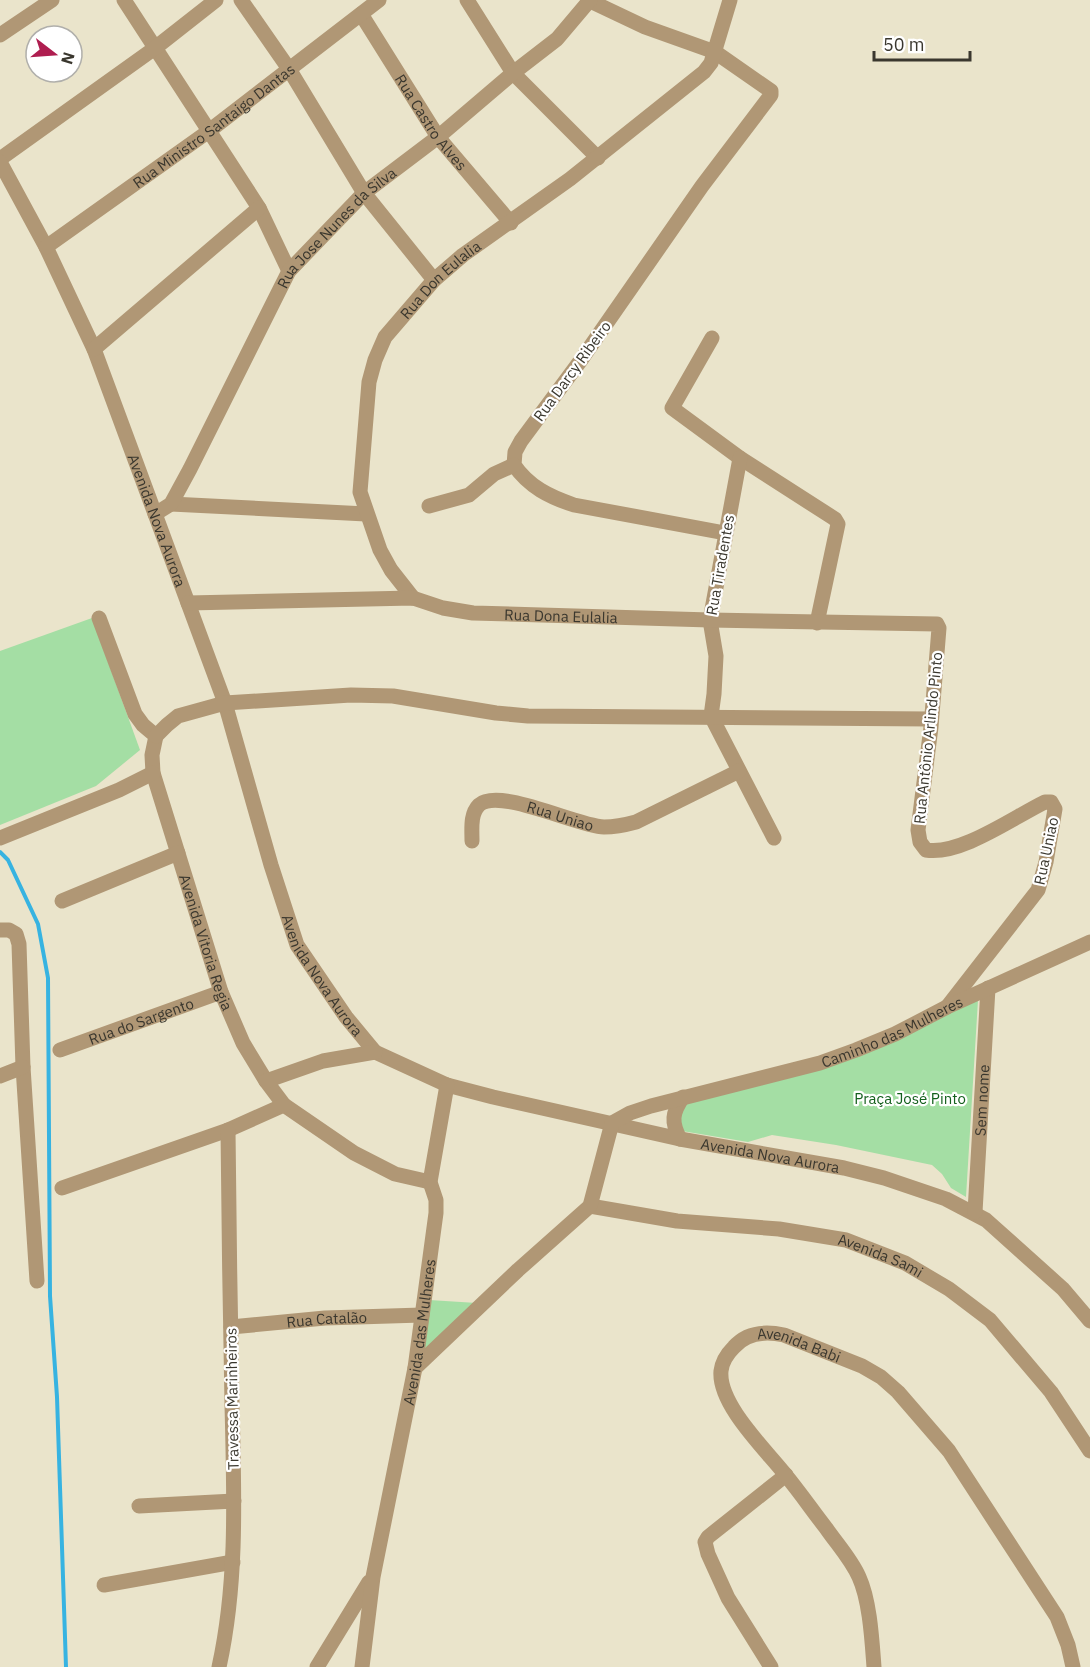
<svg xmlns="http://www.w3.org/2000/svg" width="1090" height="1667" font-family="'IBM Plex Sans',sans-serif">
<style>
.green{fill:#a4dea4}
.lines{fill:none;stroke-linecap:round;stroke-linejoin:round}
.stream{stroke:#37b3e1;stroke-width:4}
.minor{stroke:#b09775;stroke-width:15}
.labels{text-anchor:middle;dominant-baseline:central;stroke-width:4.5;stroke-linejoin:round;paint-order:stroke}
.street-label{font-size:15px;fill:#3a372e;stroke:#fff}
.park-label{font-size:15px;fill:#14601d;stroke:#fff}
</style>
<rect width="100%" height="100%" fill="#eae4cb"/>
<g class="green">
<polygon points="92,618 140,750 96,786 0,825 0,651"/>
<polygon points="978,1000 966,1197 951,1188 942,1174 932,1165 836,1145 772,1135 748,1142 682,1131 679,1109 687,1100 833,1063"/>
<polygon points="429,1300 477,1303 420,1356"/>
</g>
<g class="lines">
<polyline class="stream" points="0,852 8,860 38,924 48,978 50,1296 57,1397 66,1667"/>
<g class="minor">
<polyline points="124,0 259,208 289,271"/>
<polyline points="241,0 289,69 364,193 434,280"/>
<polyline points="467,0 513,73 598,158"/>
<path d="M588,0L645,27L715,52L771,91V95L702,186L581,360L521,441L515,452L514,465C529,487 550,497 574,505L725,533"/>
<path id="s1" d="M361,14L438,137L511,223"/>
<polyline points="0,35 52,0"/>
<polyline points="0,159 155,48 216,0"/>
<path id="s2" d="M0,162L46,247L94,349L225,703L271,865L297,945L346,1017L375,1052L447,1085L493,1097L680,1139L844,1168L884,1178L946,1199L986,1220L1063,1289L1090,1321"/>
<path id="s3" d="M46,247L209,131L379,0"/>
<polyline points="712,338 672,408 740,458 835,519 838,524 817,623"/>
<polyline points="94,349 259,208"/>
<polyline points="740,458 710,620 716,656 714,694 711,716 774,838"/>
<polyline points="171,504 366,514"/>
<polyline points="429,506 469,495 494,474 514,465"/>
<path id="s4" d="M155,514L171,504L190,469L289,271L364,193L438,137L513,73L557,39L590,0"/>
<path id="s5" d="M413,598L391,570L380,550L360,492L369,382L375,360L385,337L434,280L463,255L570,179L704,72L711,63L730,0"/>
<path id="s6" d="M188,603L413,598L443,608L473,613L710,620L937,624L939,628L931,727L918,830L920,842L926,850C960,856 1014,817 1045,802H1051L1055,809L1046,862L1038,890L947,1007"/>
<path id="s7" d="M99,618L135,714L143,725L156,736L152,755L153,773L221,992L243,1043L266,1081L284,1105L354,1153L395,1174L430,1182"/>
<polyline points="156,736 167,725 178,716 225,703 351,695 393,696 496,713 528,716 931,719"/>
<polyline points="0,838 119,790 153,773"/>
<path id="s8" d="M472,841C472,829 470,814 479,805C499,787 577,826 604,827C615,827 625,825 636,822L739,771"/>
<polyline points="62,901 178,853"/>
<polyline points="0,930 9,930 16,934 19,944 23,1067 37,1281"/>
<path id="s9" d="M60,1050L221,992"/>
<polyline points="0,1076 23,1067"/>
<polyline points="266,1081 323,1061 375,1052"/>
<path d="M680,1139C671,1122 672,1113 683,1097"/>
<polyline points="62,1188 228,1130 284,1105"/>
<path id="s10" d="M590,1206L677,1221L779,1229L846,1240L905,1263L949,1289L990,1320L1051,1392L1090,1451"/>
<path id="s11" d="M975,1212L988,988"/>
<path id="s12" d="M231,1327L325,1318L422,1315"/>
<path id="s13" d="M415,1368L518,1270L590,1206L612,1123L630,1113L651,1106L820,1063L856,1050L895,1034L947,1007L1090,942"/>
<polyline points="139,1506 234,1501"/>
<polyline points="104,1585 233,1562"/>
<path d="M219,1667C238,1581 234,1492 232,1404C230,1313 229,1221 228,1130"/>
<polyline points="317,1667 369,1582"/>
<path id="s14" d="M362,1667L373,1577L415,1368L436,1213V1200L430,1182L447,1085"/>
<polyline points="771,1667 728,1598 708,1554 705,1542 708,1537 786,1475"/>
<path id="s15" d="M874,1667C872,1641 870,1601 859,1577C851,1559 837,1544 826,1528C812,1510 799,1491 784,1473C765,1449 718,1404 721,1371C722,1362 728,1353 734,1347C747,1332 765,1331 784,1335L862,1366L881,1377L898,1392L949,1451L1057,1617L1068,1645L1073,1667"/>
</g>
</g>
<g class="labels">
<g class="street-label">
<text stroke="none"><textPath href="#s1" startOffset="129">Rua Castro Alves</textPath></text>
<text stroke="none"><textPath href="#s3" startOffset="207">Rua Ministro Santaigo Dantas</textPath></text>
<text stroke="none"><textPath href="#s4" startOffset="344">Rua Jose Nunes da Silva</textPath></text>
<text stroke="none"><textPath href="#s5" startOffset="358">Rua Don Eulalia</textPath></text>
<text transform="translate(572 371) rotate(-54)">Rua Darcy Ribeiro</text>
<text stroke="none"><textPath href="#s2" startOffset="392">Avenida Nova Aurora</textPath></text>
<text transform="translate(720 565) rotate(-80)">Rua Tiradentes</text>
<text stroke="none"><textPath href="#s6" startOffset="375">Rua Dona Eulalia</textPath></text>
<text transform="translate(928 738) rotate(-84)">Rua Antônio Arlindo Pinto</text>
<text stroke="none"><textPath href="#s8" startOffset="122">Rua Uniao</textPath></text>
<text transform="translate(1046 851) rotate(-78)">Rua Uniao</text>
<text stroke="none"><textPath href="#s7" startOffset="348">Avenida Vitoria Regia</textPath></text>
<text stroke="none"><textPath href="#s2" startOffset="878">Avenida Nova Aurora</textPath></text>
<text stroke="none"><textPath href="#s9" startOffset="86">Rua do Sargento</textPath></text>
<text stroke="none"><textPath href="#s13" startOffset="620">Caminho das Mulheres</textPath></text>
<text stroke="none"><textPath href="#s11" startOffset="112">Sem nome</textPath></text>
<text stroke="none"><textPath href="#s2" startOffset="1382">Avenida Nova Aurora</textPath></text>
<text stroke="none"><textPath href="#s10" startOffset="296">Avenida Sami</textPath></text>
<text stroke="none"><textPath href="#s12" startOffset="96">Rua Catalão</textPath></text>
<text stroke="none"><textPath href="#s14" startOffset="340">Avenida das Mulheres</textPath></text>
<text stroke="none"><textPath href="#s15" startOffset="441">Avenida Babi</textPath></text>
<text transform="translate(232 1399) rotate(-91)">Travessa Marinheiros</text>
</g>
<g class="park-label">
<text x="910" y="1098">Praça José Pinto</text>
</g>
</g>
<g transform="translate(54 54) rotate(107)"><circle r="28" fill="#ffffff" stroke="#b0afab" stroke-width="1.5"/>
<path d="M0-4.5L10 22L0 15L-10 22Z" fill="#af1e50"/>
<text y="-9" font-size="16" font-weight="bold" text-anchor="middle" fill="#3a372e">N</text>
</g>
<path d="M874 51v9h96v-9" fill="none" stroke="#3a372e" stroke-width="3"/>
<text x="883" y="51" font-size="18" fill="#3a372e" stroke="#ffffff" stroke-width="4.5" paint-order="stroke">50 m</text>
</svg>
